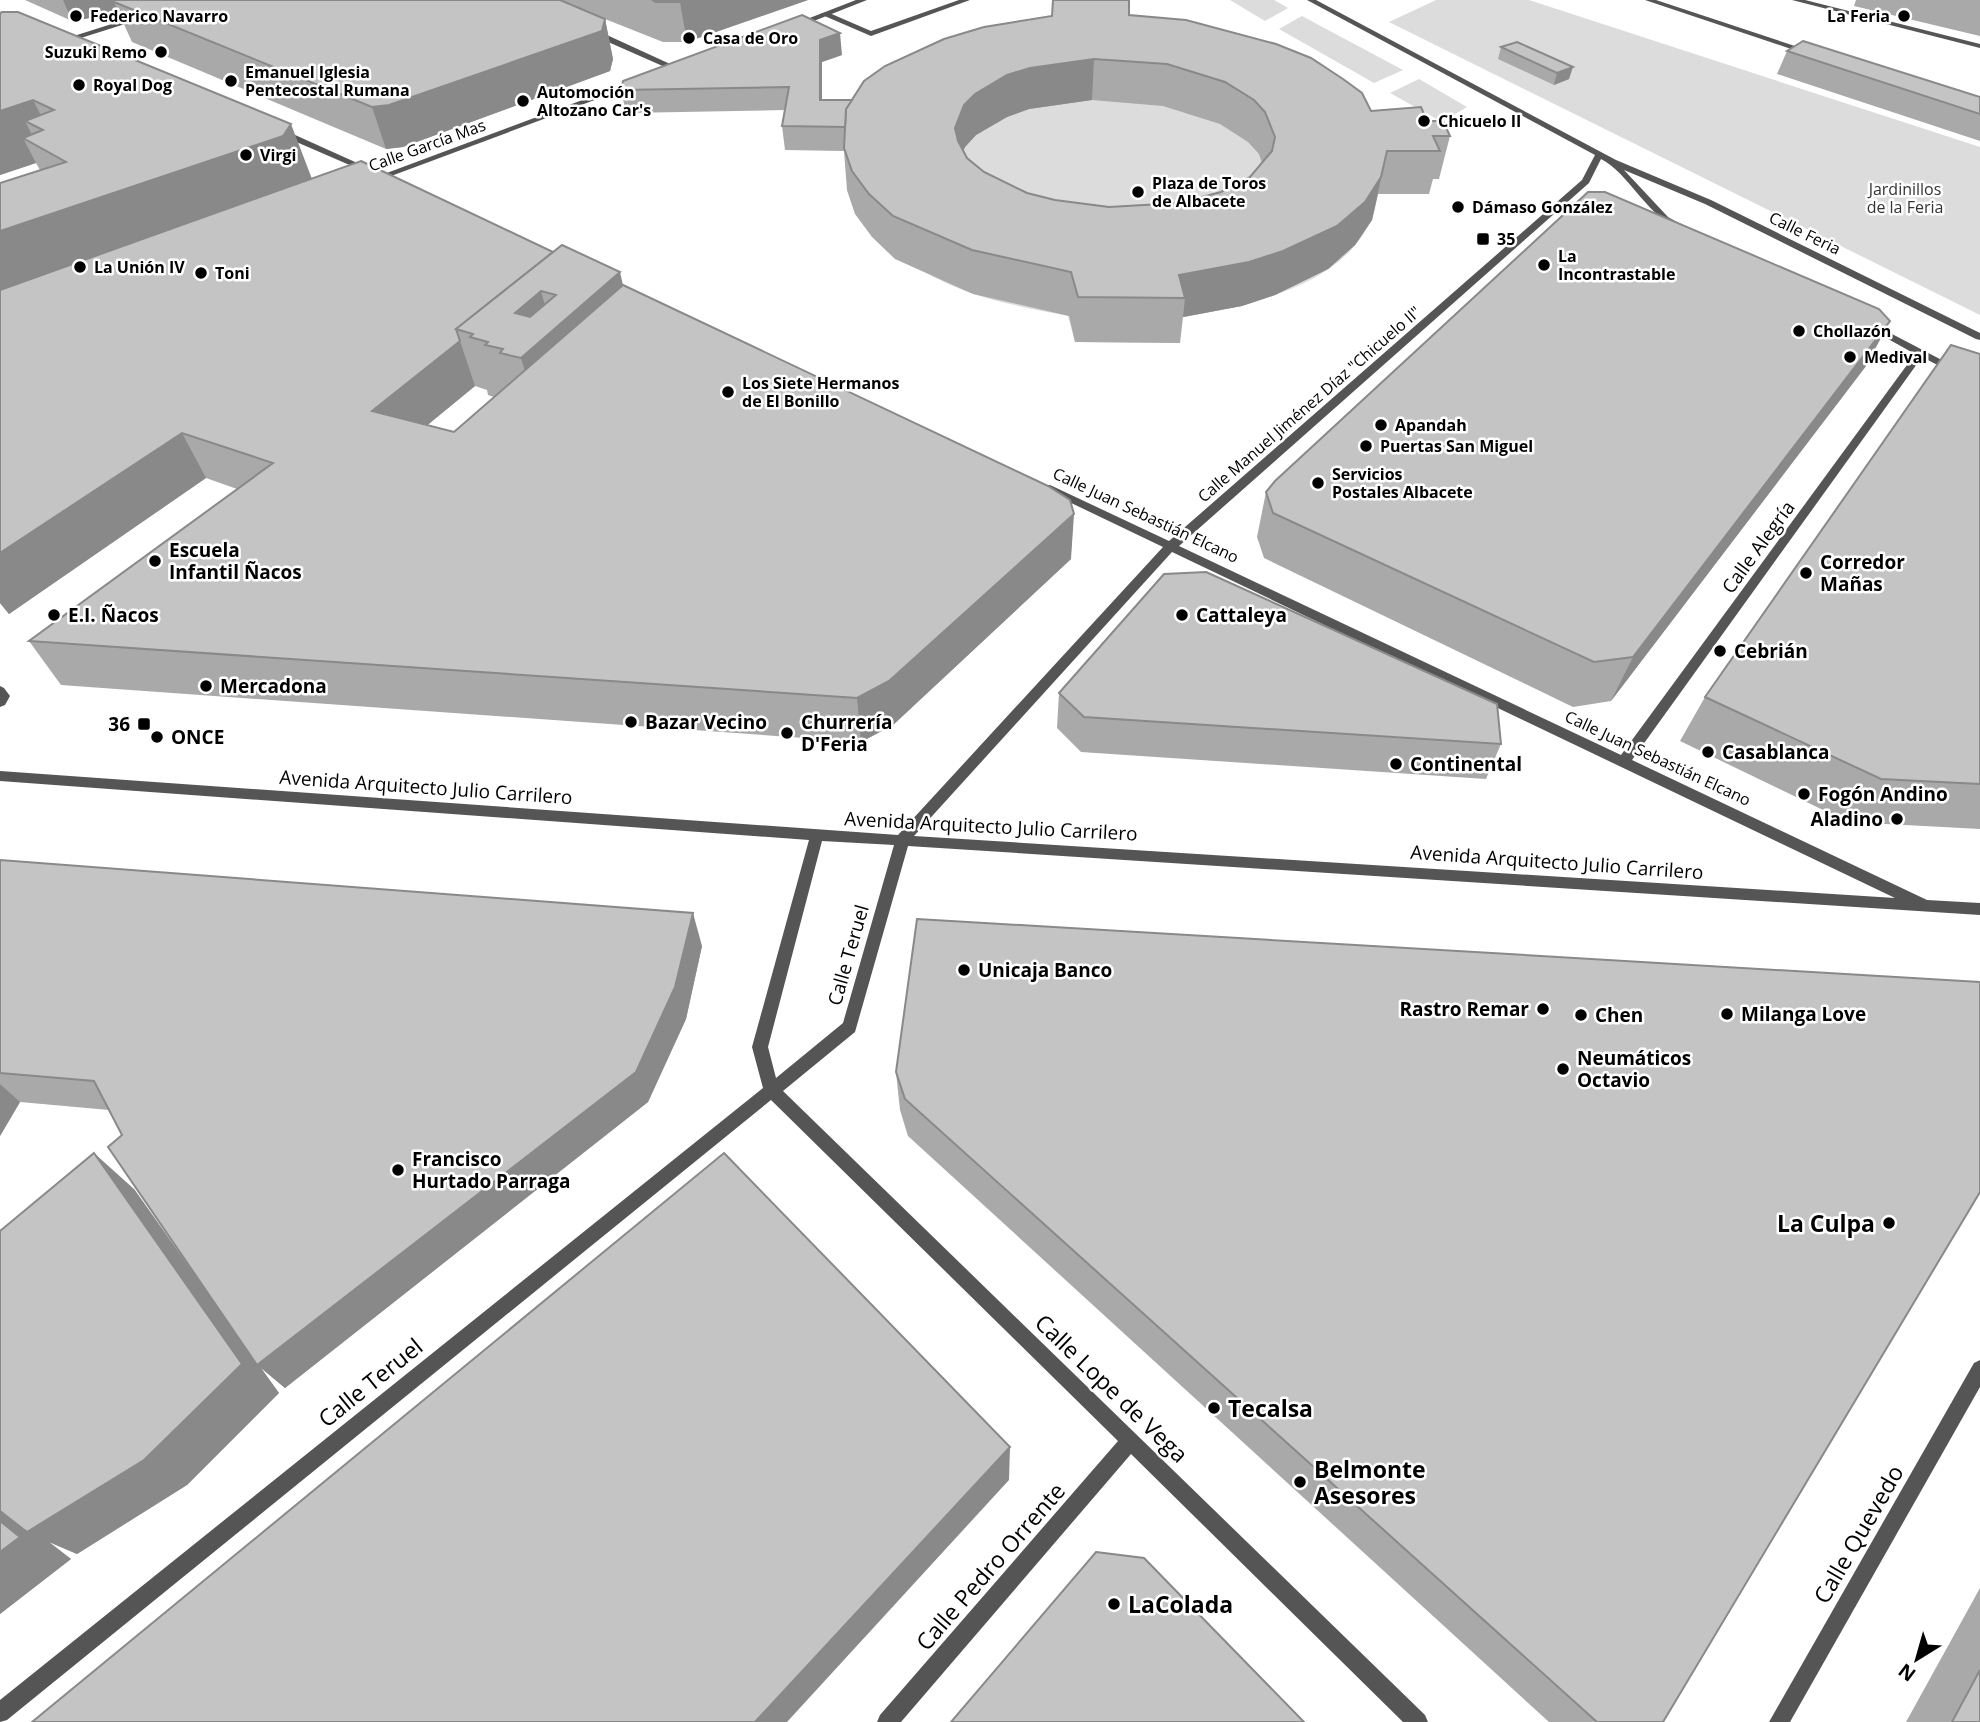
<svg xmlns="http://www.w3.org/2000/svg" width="1980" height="1722" font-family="'Open Sans',sans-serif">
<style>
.green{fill:#dcdcdc}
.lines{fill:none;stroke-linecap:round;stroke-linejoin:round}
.lane{fill:#555;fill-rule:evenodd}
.street{fill:#555;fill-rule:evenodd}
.wall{fill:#a9a9a9;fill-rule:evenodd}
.shaded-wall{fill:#898989}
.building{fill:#c4c4c4;stroke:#898989;stroke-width:2;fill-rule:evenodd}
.poi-dot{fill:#000;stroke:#fff;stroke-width:2.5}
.labels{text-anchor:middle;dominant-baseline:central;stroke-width:5;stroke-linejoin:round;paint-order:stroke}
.far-poi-label{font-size:16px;font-weight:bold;fill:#000;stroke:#fff;text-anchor:start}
.far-street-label{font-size:16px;fill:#000;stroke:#fff}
.far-park-label{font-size:16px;fill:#333;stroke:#fff}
.street-label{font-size:19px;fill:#000;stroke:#fff}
.poi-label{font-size:19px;font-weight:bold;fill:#000;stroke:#fff;text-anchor:start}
.near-poi-label{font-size:23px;font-weight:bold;fill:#000;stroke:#fff;text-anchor:start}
.near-street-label{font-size:23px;fill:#000;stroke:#fff}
</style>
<rect width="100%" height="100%" fill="#fff"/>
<g class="green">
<polygon points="1230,0 1274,0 1288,8 1265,21"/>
<polygon points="1436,0 1529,0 1980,147 1980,315 1389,22"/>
<polygon points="1302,16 1403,70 1374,83 1279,29"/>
<path d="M1022,59L1439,179H1423L1429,194H1378C1376,203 1375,213 1371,220C1340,290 1241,306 1175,319L1180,343L1075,342L1068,316C998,302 949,295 891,248C866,227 857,223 847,190Z"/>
<polygon points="1419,79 1467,107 1442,122 1390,93"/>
</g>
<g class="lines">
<polygon class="lane" points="959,0 970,0 871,36 820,14 827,12 871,31"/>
<g class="street">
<polygon points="856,0 867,0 796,28 789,26"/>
<path d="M1307,0H1316L1616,160L1711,200L1980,333V340L1976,339L1705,204L1624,170L1668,217L1684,226L1676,228C1645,212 1629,174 1601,159L1589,183L1179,546L1621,755L1915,354L1863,325L1871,323L1980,380V387L1922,357L1632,760L1927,900L1980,903V915L908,846L855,1032L783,1091L1425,1715L1428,1722H1403L1131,1454L901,1722H877L880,1715L1118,1441L771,1100L7,1720L0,1722V1700L763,1088L752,1047L809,840L0,781V771L898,835L1163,547L1042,489V485H1050L1169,541L1582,180L1595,155ZM1172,552L1895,898L914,836ZM822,841L894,845L843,1023L776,1078L768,1047Z"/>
<polygon points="1645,0 1656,0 1813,52 1806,54"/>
<polygon points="1792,0 1805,0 1980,44 1980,48"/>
<polygon points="137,16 144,18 65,43 58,41"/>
<polygon points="590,30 596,30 681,69 674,71 590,34"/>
<polygon points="636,80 643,82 375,182 368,180"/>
<polygon points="278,130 284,130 375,171 368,173 278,134"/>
<polygon points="0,686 4,688 10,696 5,705 0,707"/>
<polygon points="1980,1360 1980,1387 1790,1722 1769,1722 1974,1363"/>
</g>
</g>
<g class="wall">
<polygon points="25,0 808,0 687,42 663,42 605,19 613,59 610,71 403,147 386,149 132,42 118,11 96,17 72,21"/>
<polygon points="1856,0 1980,0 1980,36 1854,6"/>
<path d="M0,13L311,179L623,285L1071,559L893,725L861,742L61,685L29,641L237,489L206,478L9,614L0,603V183L40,170L36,163L0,175ZM475,386L487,390L488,395L494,397L454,432L427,425Z"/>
<path d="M1129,15L1371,111L1427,121L1450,136L1439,179H1433L1429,194H1378L1372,220L1355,245L1328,269L1275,295L1242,306L1183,317L1180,343L1075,342L1069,316L973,294L895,259L872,237L855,214L847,190L844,151L785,150L782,126L785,110L626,113L621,90L842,55L822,62V100H852ZM1092,100L1163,106L1220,124L1248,142L1259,154L1262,163L1250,177L1221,192L1179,203L1109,207L1055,200L1027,193L984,172L967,158L963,151L965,147L976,135L1007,117L1029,109Z"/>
<polygon points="1501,47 1569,79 1554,85 1498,59"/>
<polygon points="1787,51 1980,97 1980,141 1777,74"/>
<polygon points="1980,354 1980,829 1848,822 1680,741 1705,697"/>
<polygon points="1866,366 1611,701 1573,707 1264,558 1257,537 1266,492"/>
<polygon points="1059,693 1501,744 1486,779 1081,752 1057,728"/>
<polygon points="0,860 702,946 686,1019 648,1102 285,1388 261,1368 279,1393 187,1485 77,1554 49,1542 71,1559 0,1614 0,1231 134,1189 213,1301 109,1110 20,1102 0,1136"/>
<polygon points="896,1072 1663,1722 1549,1722 908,1136 900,1110"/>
<polygon points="1980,1588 1980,1722 1906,1722"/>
</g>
<g class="shaded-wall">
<polygon points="63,0 155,0 114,2 118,11 96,17 72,21"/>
<polygon points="687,0 808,0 687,42 680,2"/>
<polygon points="605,19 613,59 610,71 403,147 386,149 372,107"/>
<polygon points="840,33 842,55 822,62 822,123 820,100 820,40"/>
<polygon points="1094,59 1092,100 1029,109 1007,117 976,135 965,147 956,170 955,128 964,105 975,94 1007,75 1030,68"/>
<polygon points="1573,67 1569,79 1554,85 1557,73"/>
<polygon points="33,100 61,155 43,130 25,121 38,147 23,138 36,163 0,175 0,111"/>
<polygon points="291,124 312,179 0,300 0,231"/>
<polygon points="1387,151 1372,220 1355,245 1328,269 1275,295 1242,306 1183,317 1185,298 1179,275"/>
<polygon points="565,257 556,295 541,291 552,331 620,272 633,329 538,416 521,358 488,342"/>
<polygon points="1890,321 1866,366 1611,701 1633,657"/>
<polygon points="460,341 475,386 390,456 372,411"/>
<polygon points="182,433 206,478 9,614 0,603 0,553"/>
<polygon points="1074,514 1071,559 893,725 861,742 857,698"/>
<polygon points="693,913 702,946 686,1019 648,1102 285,1388 261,1368 279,1393 187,1485 77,1554 49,1542 71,1559 0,1614 0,1503 94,1153 134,1189 258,1364"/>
<polygon points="0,1084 20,1102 0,1136"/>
<polygon points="1010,1447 1009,1480 787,1722 755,1722"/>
</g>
<g class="building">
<polygon points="114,0 560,0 605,19 602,31 389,105 372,107 114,2"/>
<polygon points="652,0 687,0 680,2 656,2"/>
<path d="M1053,0H1129V15L1186,20L1276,44L1311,58L1343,79L1362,93L1371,111L1421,107L1427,121H1443L1450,136H1433L1440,151H1387L1381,177L1365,202L1337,226L1283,251L1249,262L1179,275L1185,298L1078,297L1071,272L972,250L893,216L869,194L852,171L844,148L846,109L864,81L885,66L944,39L984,27L1052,16ZM1094,59L1167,64L1225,82L1254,100L1265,112L1275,137L1272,151L1250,177L1221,192L1179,203L1109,207L1055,200L1027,193L984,172L967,158L958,141L955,128L964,105L975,94L1007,75L1030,68Z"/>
<polygon points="2,12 18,12 291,124 283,136 0,231 0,183 66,162 23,138 43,130 25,121 54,110 33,100 0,111 0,13"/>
<polygon points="802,15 840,33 820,40 820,100 852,100 846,109 845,127 782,126 789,87 621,90 623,81"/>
<polygon points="1803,41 1980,97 1980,114 1787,51"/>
<polygon points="1517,42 1573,67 1557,73 1501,47"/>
<polygon points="361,161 553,252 456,329 460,341 372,411 454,432 623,285 1048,486 1070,500 1074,514 889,681 857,698 29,641 273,463 182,433 0,553 0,290"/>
<polygon points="1588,192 1605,192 1879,309 1890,321 1633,657 1594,662 1273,513 1266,492 1275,481"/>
<path d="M562,245L620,272L521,358L500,353L503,349L485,345L488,342L470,337L473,334L456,329ZM541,291L556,295L530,317L515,313Z"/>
<polygon points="1951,345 1980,354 1980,784 1881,779 1705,697"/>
<polygon points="1206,572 1497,704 1501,744 1084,717 1059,693 1164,574"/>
<polygon points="0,860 693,913 675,987 636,1072 257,1365 108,1147 122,1135 94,1081 0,1073"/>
<polygon points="917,919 1980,982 1980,1192 1663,1722 1597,1722 905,1099 896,1072"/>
<polygon points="94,1153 242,1364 144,1460 27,1532 0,1511 0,1231"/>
<polygon points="724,1153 1010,1447 755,1722 32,1722"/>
<polygon points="0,1521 20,1537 0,1552"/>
<polygon points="1096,1552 1144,1558 1304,1722 951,1722"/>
<polygon points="1980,1670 1980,1722 1952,1722"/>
</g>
<g class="poi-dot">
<circle cx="76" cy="16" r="7"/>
<circle cx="1904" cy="16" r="7"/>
<circle cx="689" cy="38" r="7"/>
<circle cx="161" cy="52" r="7"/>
<circle cx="231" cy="81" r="7"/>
<circle cx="79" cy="85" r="7"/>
<circle cx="523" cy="101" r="7"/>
<circle cx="1424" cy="121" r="7"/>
<circle cx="246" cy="155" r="7"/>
<circle cx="1138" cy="192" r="7"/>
<circle cx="1458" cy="207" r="7"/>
<rect x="1476" y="232" width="14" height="14" rx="3.5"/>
<circle cx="1544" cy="265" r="7"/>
<circle cx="80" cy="267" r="7"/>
<circle cx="201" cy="273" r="7"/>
<circle cx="1799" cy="331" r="7"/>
<circle cx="1850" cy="357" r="7"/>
<circle cx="728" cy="392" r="7"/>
<circle cx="1381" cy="425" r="7"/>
<circle cx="1366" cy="446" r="7"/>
<circle cx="1318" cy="483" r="7"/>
<circle cx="155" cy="561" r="7"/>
<circle cx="1806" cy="573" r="7"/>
<circle cx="54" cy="615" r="7"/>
<circle cx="1182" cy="615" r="7"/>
<circle cx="1720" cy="651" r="7"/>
<circle cx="206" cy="686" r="7"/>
<circle cx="631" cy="722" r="7"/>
<rect x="137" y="717" width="14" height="14" rx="3.5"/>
<circle cx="787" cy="733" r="7"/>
<circle cx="157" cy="737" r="7"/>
<circle cx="1708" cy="752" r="7"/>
<circle cx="1396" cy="764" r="7"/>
<circle cx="1804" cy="794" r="7"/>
<circle cx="1897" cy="819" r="7"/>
<circle cx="964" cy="970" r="7"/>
<circle cx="1543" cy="1009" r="7"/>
<circle cx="1727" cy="1014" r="7"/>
<circle cx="1581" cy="1015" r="7"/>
<circle cx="1563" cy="1069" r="7"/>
<circle cx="398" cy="1170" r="7"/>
<circle cx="1889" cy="1223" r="7"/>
<circle cx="1214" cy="1408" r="7"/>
<circle cx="1300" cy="1482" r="7"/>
<circle cx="1114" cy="1604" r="7"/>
</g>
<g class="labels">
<g class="far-poi-label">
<text x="90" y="16">Federico Navarro</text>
<text x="1890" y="16" text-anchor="end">La Feria</text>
<text x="703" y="38">Casa de Oro</text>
<text x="147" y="52" text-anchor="end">Suzuki Remo</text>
<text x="245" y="72">Emanuel Iglesia<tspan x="245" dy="18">Pentecostal Rumana</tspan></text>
<text x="93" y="85">Royal Dog</text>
<text x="537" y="92">Automoción<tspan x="537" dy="18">Altozano Car's</tspan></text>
<text x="1438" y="121">Chicuelo II</text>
<text x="260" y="155">Virgi</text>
<text x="1152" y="183">Plaza de Toros<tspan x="1152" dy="18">de Albacete</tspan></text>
<text x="1472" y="207">Dámaso González</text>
<text x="1497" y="239">35</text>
<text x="1558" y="256">La<tspan x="1558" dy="18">Incontrastable</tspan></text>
<text x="94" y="267">La Unión IV</text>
<text x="215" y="273">Toni</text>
<text x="1813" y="331">Chollazón</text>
<text x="1864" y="357">Medival</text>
<text x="742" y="383">Los Siete Hermanos<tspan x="742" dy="18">de El Bonillo</tspan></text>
<text x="1395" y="425">Apandah</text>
<text x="1380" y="446">Puertas San Miguel</text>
<text x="1332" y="474">Servicios<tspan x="1332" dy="18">Postales Albacete</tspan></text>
</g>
<g class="far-street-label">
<text transform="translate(427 145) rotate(-20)">Calle García Mas</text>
<text transform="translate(1805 233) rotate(26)">Calle Feria</text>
<text transform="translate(1309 404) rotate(-41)">Calle Manuel Jiménez Díaz "Chicuelo II"</text>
<text transform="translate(1146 515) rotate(25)">Calle Juan Sebastián Elcano</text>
<text transform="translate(1658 758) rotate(25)">Calle Juan Sebastián Elcano</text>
</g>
<g class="far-park-label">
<text x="1905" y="189">Jardinillos<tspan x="1905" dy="18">de la Feria</tspan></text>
</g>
<g class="street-label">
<text transform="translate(1758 547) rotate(-54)">Calle Alegría</text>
<text transform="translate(426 787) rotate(4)">Avenida Arquitecto Julio Carrilero</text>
<text transform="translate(991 826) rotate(3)">Avenida Arquitecto Julio Carrilero</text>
<text transform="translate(1557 862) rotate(4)">Avenida Arquitecto Julio Carrilero</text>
<text transform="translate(848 955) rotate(-74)">Calle Teruel</text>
</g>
<g class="poi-label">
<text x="169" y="550">Escuela<tspan x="169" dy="22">Infantil Ñacos</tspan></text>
<text x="1820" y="562">Corredor<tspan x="1820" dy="22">Mañas</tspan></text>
<text x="68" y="615">E.I. Ñacos</text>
<text x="1196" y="615">Cattaleya</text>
<text x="1734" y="651">Cebrián</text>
<text x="220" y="686">Mercadona</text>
<text x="645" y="722">Bazar Vecino</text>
<text x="801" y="722">Churrería<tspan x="801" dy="22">D'Feria</tspan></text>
<text x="130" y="724" text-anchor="end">36</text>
<text x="171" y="737">ONCE</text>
<text x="1722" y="752">Casablanca</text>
<text x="1410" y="764">Continental</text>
<text x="1818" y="794">Fogón Andino</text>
<text x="1883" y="819" text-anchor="end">Aladino</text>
<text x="978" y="970">Unicaja Banco</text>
<text x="1529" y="1009" text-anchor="end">Rastro Remar</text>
<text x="1741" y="1014">Milanga Love</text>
<text x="1595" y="1015">Chen</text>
<text x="1577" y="1058">Neumáticos<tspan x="1577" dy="22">Octavio</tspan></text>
<text x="412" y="1159">Francisco<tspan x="412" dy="22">Hurtado Parraga</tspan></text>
</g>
<g class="near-poi-label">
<text x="1875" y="1223" text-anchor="end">La Culpa</text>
<text x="1228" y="1408">Tecalsa</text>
<text x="1314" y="1469">Belmonte<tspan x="1314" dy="26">Asesores</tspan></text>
<text x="1128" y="1604">LaColada</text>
</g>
<g class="near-street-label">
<text transform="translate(370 1382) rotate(-39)">Calle Teruel</text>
<text transform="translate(1112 1388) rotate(44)">Calle Lope de Vega</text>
<text transform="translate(1858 1534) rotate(-60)">Calle Quevedo</text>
<text transform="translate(990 1566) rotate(-49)">Calle Pedro Orrente</text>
</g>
</g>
<g transform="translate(1917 1659) rotate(217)" stroke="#ffffff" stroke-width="5" paint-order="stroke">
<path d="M0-5L12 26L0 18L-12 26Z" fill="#000000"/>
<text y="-10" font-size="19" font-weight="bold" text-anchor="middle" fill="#000000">N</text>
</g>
</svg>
